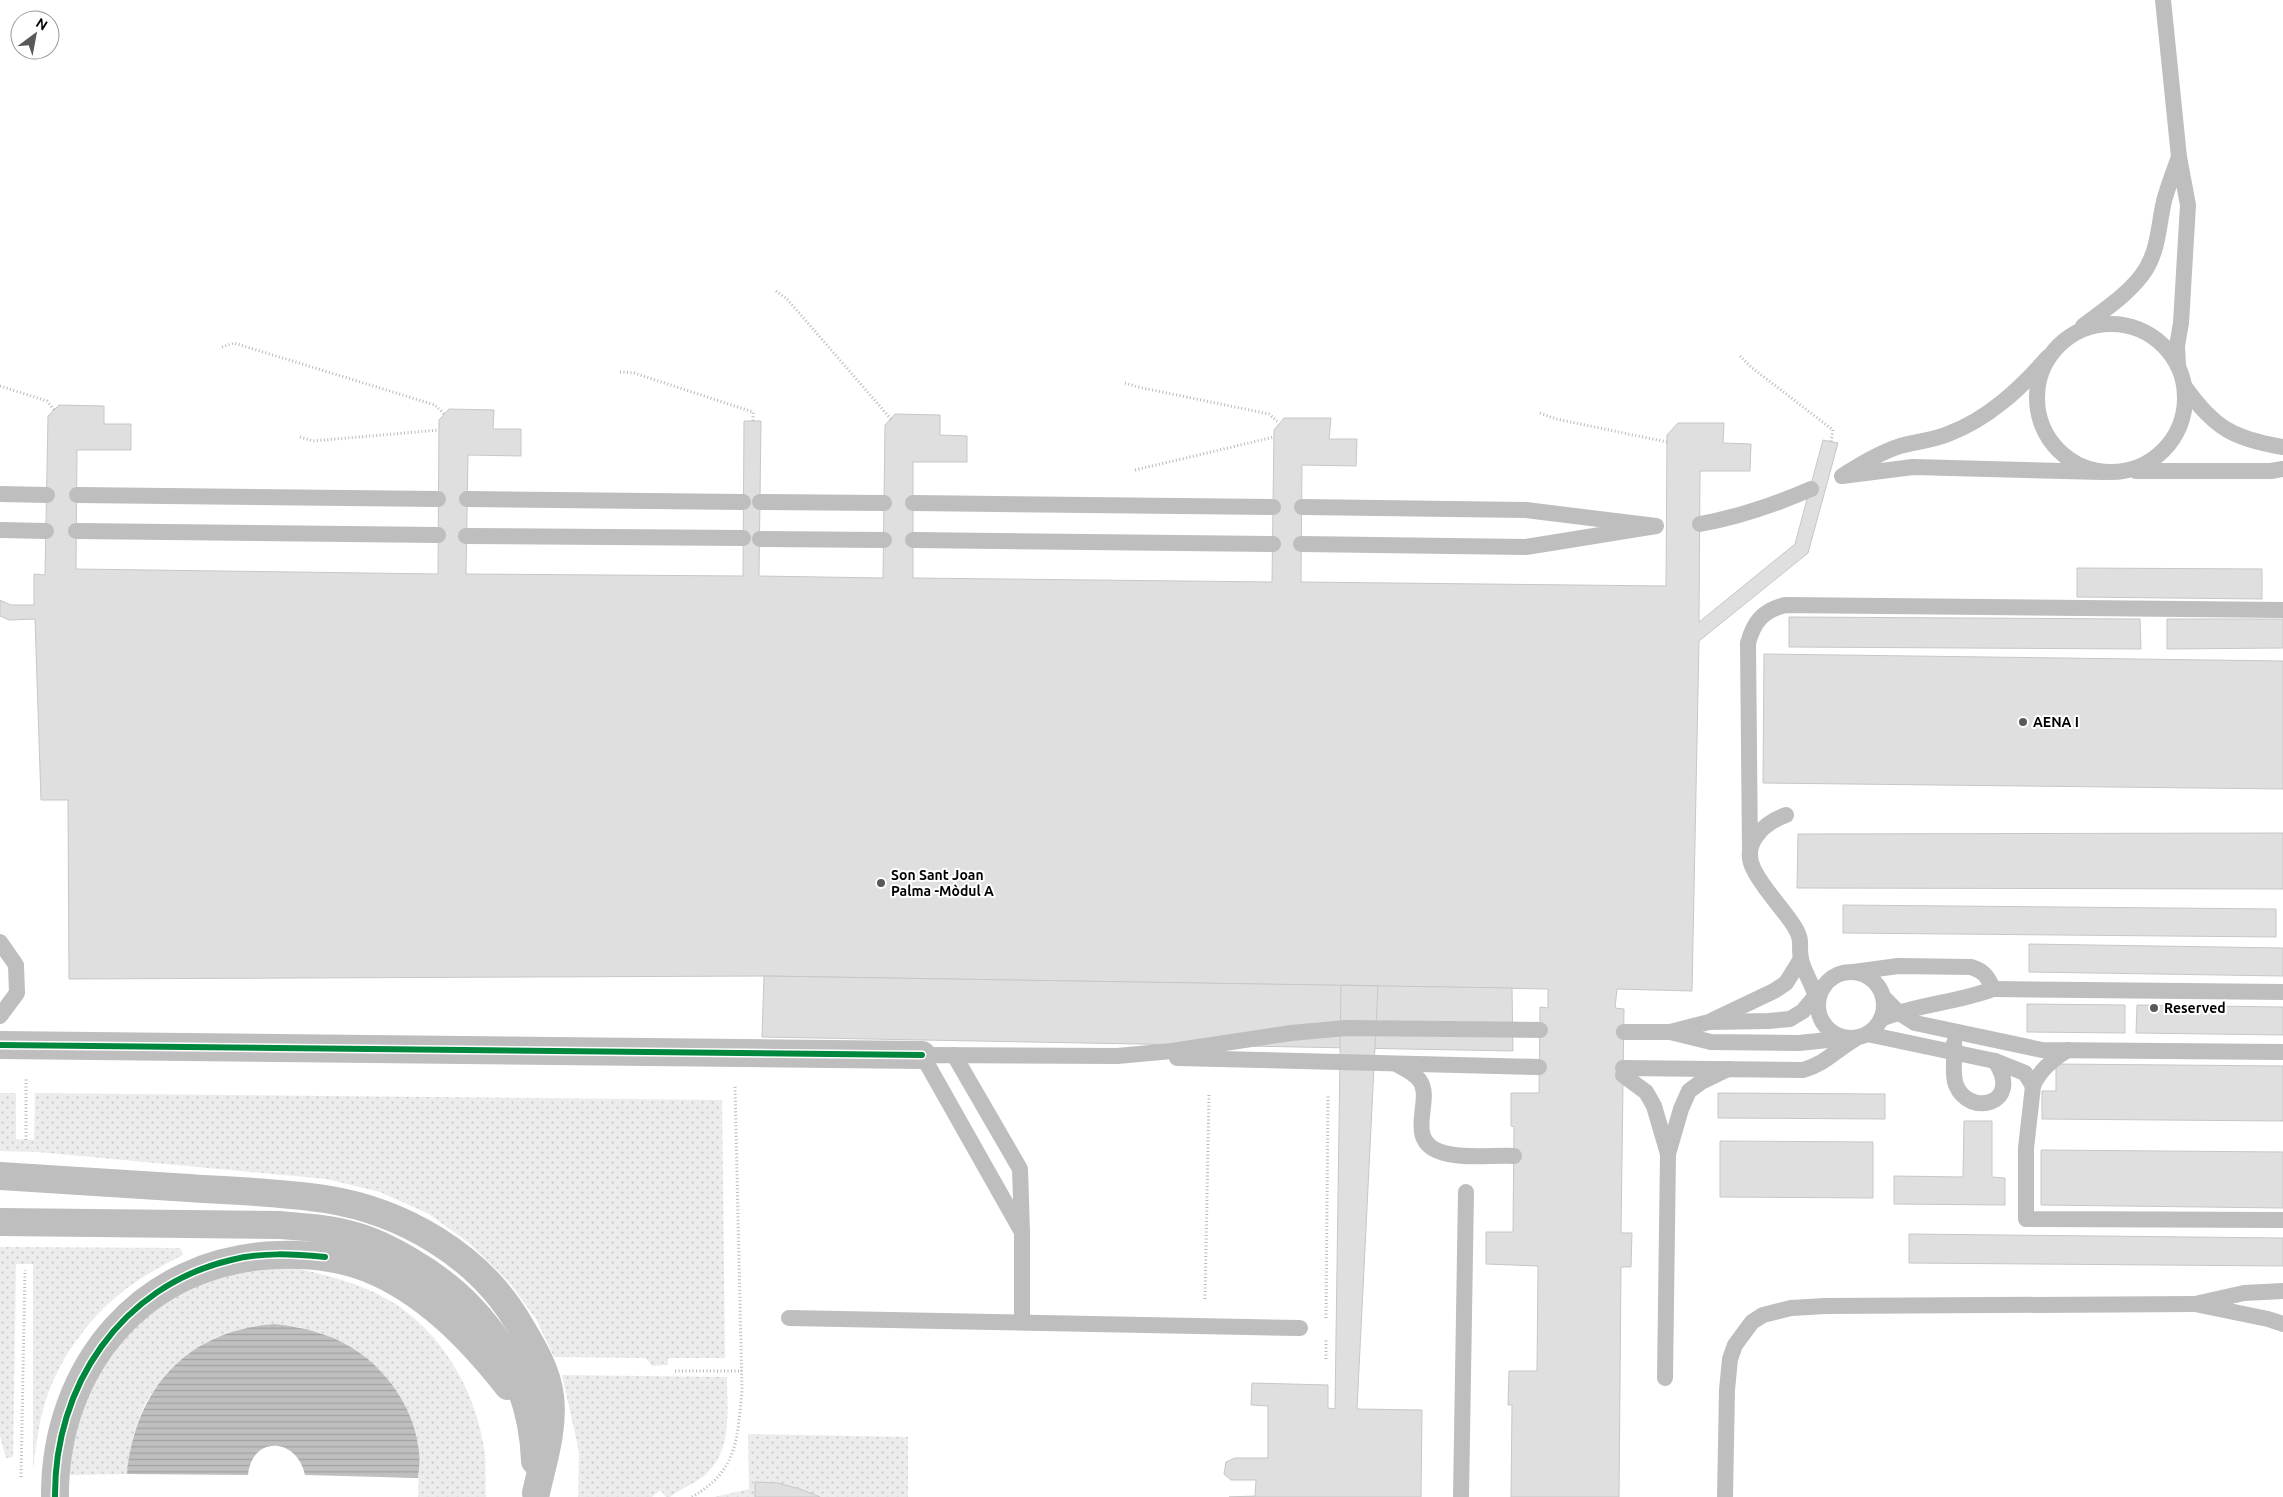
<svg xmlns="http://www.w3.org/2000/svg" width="2283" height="1497" font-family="Ubuntu,sans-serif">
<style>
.grass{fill:url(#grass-dots)}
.water{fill:url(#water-rules)}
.building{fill:#dfdfdf;stroke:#c7c7c7}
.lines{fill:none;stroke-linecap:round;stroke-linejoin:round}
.path{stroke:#b9b9b9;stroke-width:3;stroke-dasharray:1 2.5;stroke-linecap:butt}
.lane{stroke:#bebebe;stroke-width:16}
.street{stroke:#bebebe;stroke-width:28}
.cycleway-casing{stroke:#fff;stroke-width:9}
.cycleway{stroke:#00873e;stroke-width:6}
.poi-dot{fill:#595959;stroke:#fff;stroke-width:2}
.labels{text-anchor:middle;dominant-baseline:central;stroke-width:4;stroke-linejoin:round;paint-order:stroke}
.poi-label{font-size:14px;font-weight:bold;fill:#000;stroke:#fff;text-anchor:start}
</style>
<defs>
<pattern id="grass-dots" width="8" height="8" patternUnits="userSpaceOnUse" patternTransform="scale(1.25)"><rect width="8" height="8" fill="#ececec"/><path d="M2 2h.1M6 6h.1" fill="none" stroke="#c9c9c9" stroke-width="1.8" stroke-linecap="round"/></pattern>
<pattern id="water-rules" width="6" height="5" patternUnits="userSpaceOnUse" patternTransform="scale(1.25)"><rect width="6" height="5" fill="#bfbfbf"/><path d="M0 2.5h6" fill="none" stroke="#a2a2a2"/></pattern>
</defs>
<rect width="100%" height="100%" fill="#fff"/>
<g class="grass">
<polygon points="0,1093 16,1093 16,1139 34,1140 35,1093 722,1100 725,1358 668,1358 668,1365 652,1366 646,1358 554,1357 536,1319 508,1281 469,1243 429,1214 380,1192 326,1179 38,1152 0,1151"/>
<path d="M0,1247L180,1248L183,1255C162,1266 140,1277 121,1293C86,1321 57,1362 44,1406C38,1426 36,1448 33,1470V1264H16L13,1457L6,1458L0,1436Z"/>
<path d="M290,1267C328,1275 368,1285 400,1307C448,1341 478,1398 485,1455C486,1469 485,1483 486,1497H418L419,1452L367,1358L344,1343L321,1333L298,1327L254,1326L216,1337L165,1376L148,1398L140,1416L133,1436L127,1474L69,1475L72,1443L97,1368L146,1314L214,1275Z"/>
<path d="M562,1375L727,1377C727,1410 733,1450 706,1474C695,1484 681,1488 670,1497H666L660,1490L652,1497H578L579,1452Z"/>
<polygon points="748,1434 908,1437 908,1497 820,1497 803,1490 778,1483 755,1482 755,1497 714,1497 749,1489"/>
</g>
<path class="water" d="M275,1324C290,1326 305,1328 319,1333C371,1348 414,1398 419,1452C420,1460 419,1470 418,1478L305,1475C297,1437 252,1435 248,1475L127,1474C135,1389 187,1330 275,1324Z"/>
<g class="building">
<polygon points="59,405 104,406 104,424 131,424 131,450 77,450 76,569 438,574 439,420 449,409 494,410 493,429 521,429 521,456 468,455 466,574 743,576 744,421 761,421 759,576 883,578 885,425 895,414 940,415 940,435 967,436 967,462 913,462 913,578 1272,582 1274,430 1284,418 1331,418 1329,439 1357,439 1356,466 1302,465 1301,582 1666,586 1667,435 1678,423 1724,423 1723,443 1751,444 1750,471 1700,471 1699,622 1795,544 1823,440 1838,443 1808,553 1699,641 1692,991 1617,989 1615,1008 1624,1009 1621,1233 1632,1233 1631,1267 1621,1267 1619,1497 1511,1497 1512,1405 1508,1405 1509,1371 1537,1371 1538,1266 1486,1264 1486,1232 1513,1232 1514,1127 1511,1126 1511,1093 1539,1093 1540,1007 1548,1008 1548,989 764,976 69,979 68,800 41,800 35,619 9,620 0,616 0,600 11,605 34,605 34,574 45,575 48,416"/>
<polygon points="2077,568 2262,569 2262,599 2077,597"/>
<polygon points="1789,617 2140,619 2141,649 1789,647"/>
<polygon points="2167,619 2283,619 2283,648 2167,649"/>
<polygon points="1764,654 2283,661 2283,789 1763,783"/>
<polygon points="2283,833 2283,889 1797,888 1798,834"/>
<polygon points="1843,905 2276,909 2276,937 1843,933"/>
<polygon points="2029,944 2283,948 2283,976 2029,972"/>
<polygon points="764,976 1512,988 1513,1051 762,1037"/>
<polygon points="1341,985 1378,986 1357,1409 1422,1410 1421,1497 1229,1497 1255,1496 1256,1480 1231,1480 1224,1474 1226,1462 1235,1458 1268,1458 1268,1406 1251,1405 1252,1383 1328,1385 1328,1408 1335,1409"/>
<polygon points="2027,1004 2125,1005 2125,1033 2027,1032"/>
<polygon points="2137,1005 2283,1007 2283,1035 2136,1033"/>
<polygon points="2056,1064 2283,1066 2283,1121 2042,1119 2042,1091 2056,1091"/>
<polygon points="1718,1093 1885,1094 1885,1119 1718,1118"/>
<polygon points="1964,1121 1992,1121 1992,1177 2005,1178 2005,1205 1894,1204 1894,1176 1963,1177"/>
<polygon points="1720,1141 1873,1142 1873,1198 1720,1197"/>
<polygon points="2041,1150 2283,1152 2283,1208 2041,1205"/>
<polygon points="1909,1234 2283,1238 2283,1266 1909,1263"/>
<polygon points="755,1482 778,1483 803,1490 820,1497 755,1497"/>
</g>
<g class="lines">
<g class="path">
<polyline points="776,291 787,299 891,419"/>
<polyline points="222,347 234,343 435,405 444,414"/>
<polyline points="1740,356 1751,367 1833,430 1831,442"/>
<polyline points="620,372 634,373 753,412 753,421"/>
<polyline points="1125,383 1138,387 1269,414 1279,423"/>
<polyline points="0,386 47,401 54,410"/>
<polyline points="1540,413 1556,419 1667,442"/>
<polyline points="300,437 313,441 439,430"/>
<polyline points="1135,470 1274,437"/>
<polyline points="26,1140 26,1077"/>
<polyline points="1205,1299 1209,1095"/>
<polyline points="1326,1318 1328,1096"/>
<polyline points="1326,1359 1326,1339"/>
<polyline points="675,1371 742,1371"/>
<polyline points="21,1477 25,1270"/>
<path d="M692,1497C739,1470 737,1438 742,1390L735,1086"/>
</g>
<g class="lane">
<polyline points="2163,0 2179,157"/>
<circle cx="2111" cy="398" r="74"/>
<path d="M2083,326C2104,310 2126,296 2142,275C2159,252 2158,227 2164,201C2168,186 2174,171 2179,157L2188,205L2181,323L2177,346L2178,366"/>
<path d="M2048,357C2020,389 1988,419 1948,434C1933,440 1916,442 1900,446C1879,453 1860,465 1842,476L1913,467L2103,472"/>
<path d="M2185,387C2214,428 2234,439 2283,447"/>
<polyline points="2136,471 2271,471 2283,469"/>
<polyline points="0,494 47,495"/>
<polyline points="77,495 438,499"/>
<polyline points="467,499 743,502"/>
<polyline points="760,502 884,503"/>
<polyline points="913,503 1273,507"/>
<path d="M1700,524C1739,517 1774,505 1811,489"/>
<polyline points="0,530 46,531"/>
<polyline points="76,531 438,535"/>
<polyline points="466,536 743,538"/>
<polyline points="760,539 884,540"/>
<polyline points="913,540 1273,544"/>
<polyline points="1301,544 1526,547 1656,526 1526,510 1302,507"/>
<path d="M1786,815C1764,823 1740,844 1754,870C1764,890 1782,907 1794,926C1804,942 1798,945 1801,959C1804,974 1815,987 1817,1002"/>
<path d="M1750,854L1748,643C1754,621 1763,611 1785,605L2283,610"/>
<polyline points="0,942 16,965 17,993 0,1016"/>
<path d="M1854,972L1898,966L1971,967C1984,971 1988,977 1993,989C1956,1003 1917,1004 1881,1019"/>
<circle cx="1851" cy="1005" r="33"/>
<polyline points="1824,986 1803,1011 1790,1019 1768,1021 1709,1022 1670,1032 1711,1042 1799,1043 1847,1038"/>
<polyline points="1993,989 2283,992"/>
<polyline points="1884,998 1898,1012 1915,1023 2042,1050 2283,1052"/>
<polyline points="1713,1020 1774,991 1786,983 1801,959"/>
<polyline points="1624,1032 1670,1032"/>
<polyline points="1867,1034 1995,1061 2025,1073 2033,1086"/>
<path d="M1954,1043C1956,1056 1951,1072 1956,1085C1969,1118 2024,1104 1995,1061"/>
<path d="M2068,1050C2053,1059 2039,1071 2033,1086L2026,1148V1219L2283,1220"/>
<polyline points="954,1055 1020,1169 1022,1232 1022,1322"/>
<polyline points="1177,1058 1539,1067"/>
<path d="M1398,1065C1405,1069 1415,1073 1420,1081C1434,1101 1402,1142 1444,1153C1466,1159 1492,1155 1514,1156"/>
<path d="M1623,1068L1803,1070C1825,1064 1836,1050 1855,1039"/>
<polyline points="1623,1075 1646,1092 1654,1106 1668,1154"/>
<polyline points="1022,1232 922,1055 1117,1056 1172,1051 1291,1033 1346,1028 1540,1030"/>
<polyline points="2283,1291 2244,1293 2195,1304 2268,1319 2283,1324"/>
<polyline points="789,1318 1300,1328"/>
<polyline points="1665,1378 1668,1154 1681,1109 1689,1091 1701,1082 1728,1069"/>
<polyline points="1461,1497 1466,1192"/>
<polyline points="1725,1497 1727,1390 1730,1359 1735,1345 1752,1322 1763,1315 1791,1308 1825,1306 2195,1304"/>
</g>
<g class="street">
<polyline points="0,1045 922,1055"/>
<path d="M0,1176C63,1180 126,1184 189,1188C234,1191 280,1192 325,1199C402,1211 479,1255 519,1324C532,1346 547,1370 550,1396C554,1429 543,1461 536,1493"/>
<path d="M0,1222L280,1225C305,1227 331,1229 355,1236C375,1241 393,1251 410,1261C484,1304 532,1374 535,1461"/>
<path d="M55,1497C54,1366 144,1259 278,1255C308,1254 339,1257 367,1268C425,1291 470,1338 508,1386"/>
</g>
<defs>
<g id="cycleway">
<polyline points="0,1045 922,1055"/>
<path d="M55,1497C54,1386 121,1286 231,1260C261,1252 294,1254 325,1257"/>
</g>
</defs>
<use href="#cycleway" class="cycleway-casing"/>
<use href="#cycleway" class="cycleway"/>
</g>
<g class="poi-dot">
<circle cx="2023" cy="722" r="5"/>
<circle cx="881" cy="883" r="5"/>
<circle cx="2154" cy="1008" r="5"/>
</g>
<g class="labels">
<g class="poi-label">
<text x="2033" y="722">AENA I</text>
<text x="891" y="875">Son Sant Joan<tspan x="891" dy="16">Palma -Mòdul A</tspan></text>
<text x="2164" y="1008">Reserved</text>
</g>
</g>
<g transform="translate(35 35) rotate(32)"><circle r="24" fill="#ffffff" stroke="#999999"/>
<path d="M0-4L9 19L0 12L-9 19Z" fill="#595959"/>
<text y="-8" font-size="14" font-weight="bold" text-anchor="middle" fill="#000000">N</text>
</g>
</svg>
